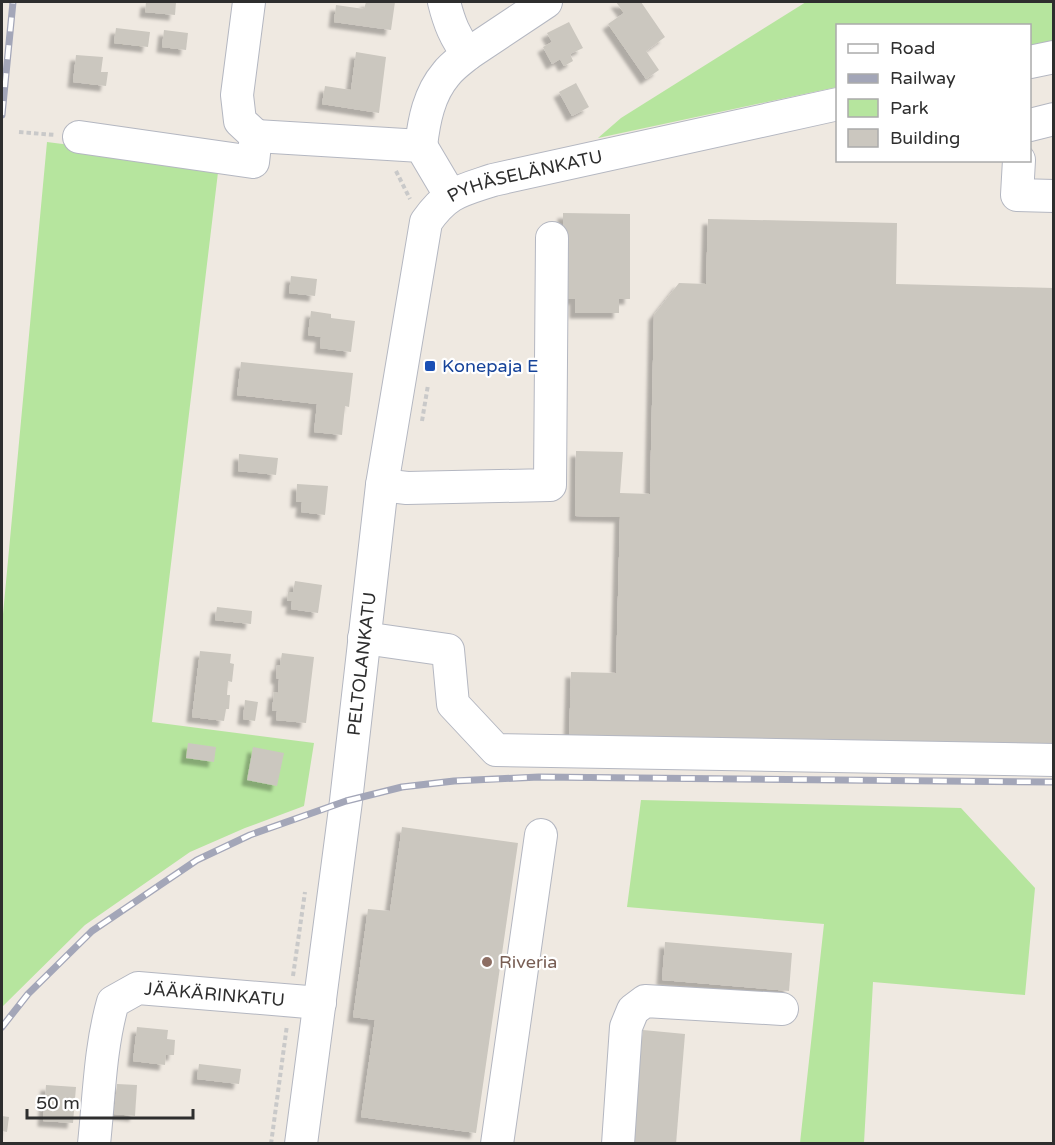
<svg xmlns="http://www.w3.org/2000/svg" width="1055" height="1145" font-family="'Varela Round',sans-serif">
<style>
.green{fill:#b6e59e}
.building{fill:#cbc7bf;filter:url(#shadow)}
.lines{fill:none;stroke-linecap:round;stroke-linejoin:round}
.minor-casing{stroke:#b4b7c1;stroke-width:34}
.path{stroke:#c9c9c9;stroke-width:4;stroke-dasharray:4.5 3;stroke-linecap:butt}
.minor{stroke:#fff;stroke-width:32}
.rail-casing{stroke:#a3a6b8;stroke-width:7}
.rail{stroke:#fff;stroke-width:4.5;stroke-dasharray:14;stroke-linecap:butt}
.transit-dot{fill:#1a4fb4;stroke:#fff;stroke-width:2}
.education-dot{fill:#8d6e63;stroke:#fff;stroke-width:2}
.labels{text-anchor:middle;dominant-baseline:central;stroke-width:4.5;stroke-linejoin:round;paint-order:stroke}
.street-label{font-size:18px;fill:#2e2e2e;stroke:#fff}
.transit-label{font-size:18px;fill:#164399;stroke:#fff;text-anchor:start}
.education-label{font-size:18px;fill:#785e54;stroke:#fff;text-anchor:start}
</style>
<defs>
<filter id="shadow"><feDropShadow dx="-5.5" dy="5.5" stdDeviation="1.5" flood-color="#0004"/></filter>
</defs>
<rect width="100%" height="100%" fill="#efe9e1"/>
<g class="green">
<polygon points="806,2 1053,2 1053,41 1030,46 1030,26 838,26 837,87 598,138 621,118"/>
<polygon points="47,142 219,164 152,722 314,743 304,806 245,828 190,852 85,925 2,1007 2,625"/>
<polygon points="641,800 961,808 1035,888 1025,995 873,982 864,1143 800,1143 824,924 627,907"/>
</g>
<g class="building">
<polygon points="146,2 176,2 175,15 145,12"/>
<polygon points="366,2 395,2 391,30 334,22 336,5 364,9"/>
<polygon points="616,2 641,2 665,37 646,51 659,70 646,79 608,24 624,13"/>
<polygon points="569,22 583,48 570,54 573,61 564,66 560,59 552,64 543,47 552,42 547,33"/>
<polygon points="116,28 150,32 148,47 114,43"/>
<polygon points="164,30 188,33 186,50 162,47"/>
<polygon points="356,52 386,57 379,113 322,104 325,86 351,90"/>
<polygon points="76,55 103,57 101,72 108,72 106,86 73,82"/>
<polygon points="576,83 589,107 572,116 559,92"/>
<polygon points="563,213 630,214 630,299 619,299 619,313 575,313 575,299 563,299"/>
<polygon points="708,219 897,223 896,284 1054,288 1054,750 569,742 571,672 616,673 620,517 575,516 576,451 623,452 620,493 650,494 654,315 679,283 706,284"/>
<polygon points="291,276 317,279 315,296 289,293"/>
<polygon points="311,311 331,314 331,318 355,321 351,352 320,348 321,337 308,335"/>
<polygon points="241,362 353,373 349,407 345,406 342,435 314,432 317,404 237,395"/>
<polygon points="239,454 278,458 276,475 238,471"/>
<polygon points="297,484 328,486 325,515 301,512 302,502 296,502"/>
<polygon points="295,581 322,585 318,613 291,609 292,601 287,601 288,592 293,592"/>
<polygon points="217,607 252,611 251,624 215,620"/>
<polygon points="200,651 231,654 230,663 234,664 232,682 228,681 227,695 230,695 229,709 226,709 224,721 192,717"/>
<polygon points="282,653 314,657 306,723 276,720 277,711 272,711 274,692 278,693 279,679 276,678 277,665 280,665"/>
<polygon points="245,700 258,702 255,721 243,719"/>
<polygon points="188,743 216,747 214,762 186,758"/>
<polygon points="253,747 284,753 277,786 247,780"/>
<polygon points="402,827 518,843 476,1133 361,1117 375,1020 353,1017 368,909 390,911"/>
<polygon points="665,942 792,953 789,991 662,980"/>
<polygon points="137,1027 168,1030 167,1039 175,1040 174,1055 166,1055 165,1065 133,1061"/>
<polygon points="643,1030 685,1034 676,1144 634,1144"/>
<polygon points="199,1064 241,1069 239,1084 197,1079"/>
<polygon points="117,1084 137,1085 135,1116 114,1114"/>
<polygon points="46,1085 76,1087 73,1123 43,1121"/>
<polygon points="2,1116 9,1117 7,1132 2,1131"/>
</g>
<g class="lines">
<defs>
<g id="minor">
<polyline points="249,2 237,95 240,121 256,136"/>
<polyline points="468,54 546,2"/>
<polyline points="1030,62 1054,57"/>
<polyline points="1030,125 1054,119"/>
<polyline points="256,136 421,146 450,195"/>
<polyline points="79,137 253,162 256,136"/>
<path d="M421,146C424,120 429,94 446,74C452,66 461,60 468,54C455,38 449,22 444,2"/>
<polyline points="1019,160 1017,195 1054,196"/>
<polyline points="382,485 407,488 550,485 552,238"/>
<polyline points="364,638 448,650 453,704 496,750 1054,760"/>
<path id="s1" d="M94,1144C99,1097 100,1047 113,1002L138,988L320,1003"/>
<path id="s2" d="M301,1144L346,801L382,485L426,222C447,192 460,191 493,180L838,104"/>
<polyline points="497,1144 541,835"/>
<polyline points="618,1144 626,1027 633,1010 645,1001 782,1009"/>
</g>
</defs>
<use href="#minor" class="minor-casing"/>
<g class="path">
<polyline points="19,132 55,135"/>
<polyline points="396,171 410,199"/>
<polyline points="422,421 428,385"/>
<polyline points="293,976 305,892"/>
<polyline points="271,1144 287,1025"/>
</g>
<use href="#minor" class="minor"/>
<defs>
<g id="rail">
<polyline points="2,115 13,2"/>
<polyline points="2,1027 28,994 92,931 197,860 250,835 346,801 402,787 454,781 539,777 1054,782"/>
</g>
</defs>
<use href="#rail" class="rail-casing"/>
<use href="#rail" class="rail"/>
</g>
<rect class="transit-dot" x="424" y="360" width="12" height="12" rx="3"/>
<circle class="education-dot" cx="487" cy="962" r="6"/>
<g class="labels">
<g class="street-label">
<text stroke="none"><textPath href="#s2" startOffset="1044">PYHÄSELÄNKATU</textPath></text>
<text stroke="none"><textPath href="#s2" startOffset="484">PELTOLANKATU</textPath></text>
<text stroke="none"><textPath href="#s1" startOffset="249">JÄÄKÄRINKATU</textPath></text>
</g>
<g class="transit-label">
<text x="442" y="366">Konepaja E</text>
</g>
<g class="education-label">
<text x="499" y="962">Riveria</text>
</g>
</g>
<rect width="1055" height="1145" fill="none" stroke="#2e2e2e" stroke-width="6"/>
<rect x="836" y="24" width="195" height="138" fill="#ffffff" stroke="#ababab" stroke-width="1.5"/>
<rect x="848" y="44" width="30" height="9" fill="#ffffff" stroke="#ababab" stroke-width="1.5"/>
<text x="890" y="54" font-size="18" fill="#2e2e2e">Road</text>
<rect x="848" y="74" width="30" height="9" fill="#a3a6b8" stroke="#ababab" stroke-width="1.5"/>
<text x="890" y="84" font-size="18" fill="#2e2e2e">Railway</text>
<rect x="848" y="99" width="30" height="18" fill="#b6e59e" stroke="#ababab" stroke-width="1.5"/>
<text x="890" y="114" font-size="18" fill="#2e2e2e">Park</text>
<rect x="848" y="129" width="30" height="18" fill="#cbc7bf" stroke="#ababab" stroke-width="1.5"/>
<text x="890" y="144" font-size="18" fill="#2e2e2e">Building</text>
<path d="M27 1109v9h166v-9" fill="none" stroke="#2e2e2e" stroke-width="3"/>
<text x="36" y="1109" font-size="18" fill="#2e2e2e" stroke="#ffffff" stroke-width="4.5" paint-order="stroke">50 m</text>
</svg>
